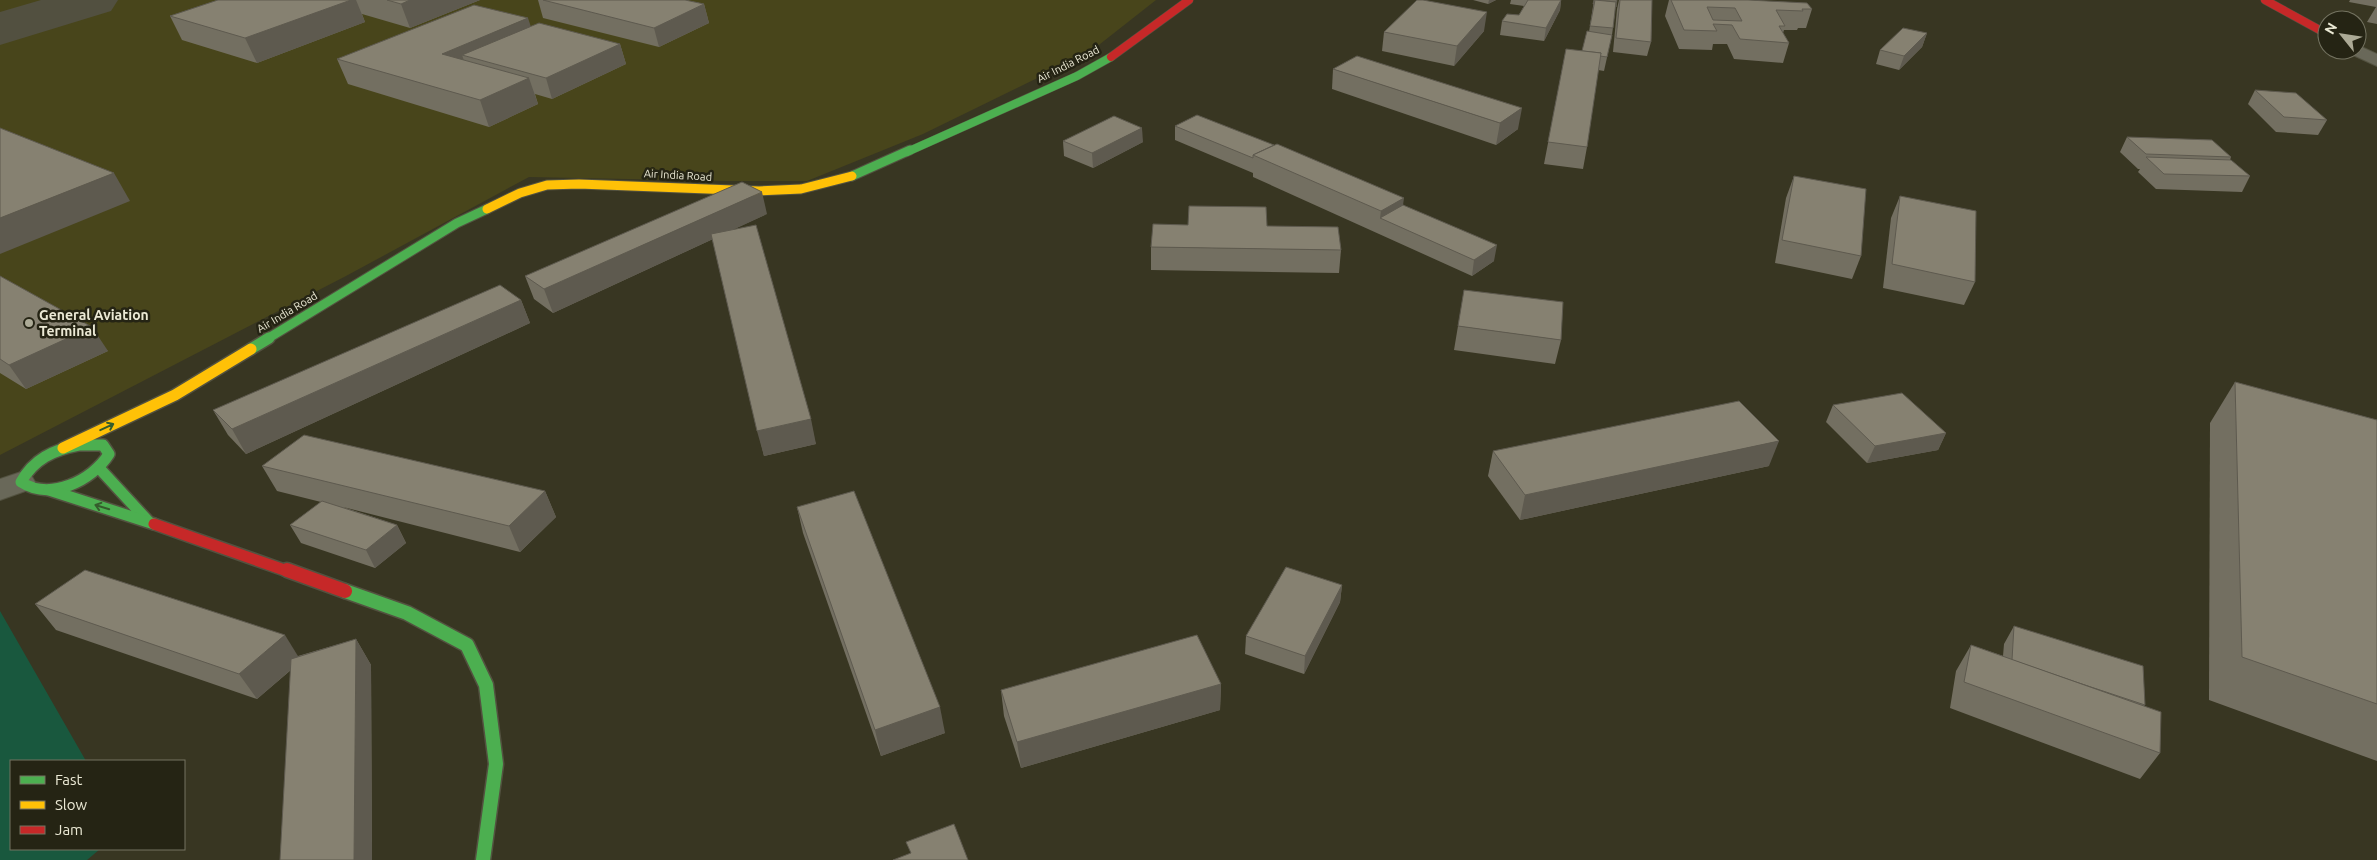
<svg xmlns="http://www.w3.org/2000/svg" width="2377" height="860" font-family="Ubuntu,sans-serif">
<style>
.built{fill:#48451b}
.green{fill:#19583e}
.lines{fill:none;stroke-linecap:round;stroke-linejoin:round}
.taxiway{fill:#525040;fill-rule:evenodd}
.street-casing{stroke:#535240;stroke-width:2}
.fast-far3-casing{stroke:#535240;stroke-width:9}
.fast-far2-casing{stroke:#535240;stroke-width:11}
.fast-far1-casing{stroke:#535240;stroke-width:14}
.fast-casing{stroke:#535240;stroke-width:17}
.slow-far1-casing{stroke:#535240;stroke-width:11}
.slow-casing{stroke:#535240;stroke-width:14}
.jam-far2-casing{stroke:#535240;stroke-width:9}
.jam-far1-casing{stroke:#535240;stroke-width:14}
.jam-casing{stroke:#535240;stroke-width:17}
.street{fill:#696859;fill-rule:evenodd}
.fast-far3{stroke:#4caf50;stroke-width:8}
.fast-far2{stroke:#4caf50;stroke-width:9}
.fast-far1{stroke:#4caf50;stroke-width:11}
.fast{stroke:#4caf50;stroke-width:14}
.slow-far1{stroke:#ffc107;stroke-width:9}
.slow{stroke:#ffc107;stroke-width:11}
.jam-far2{stroke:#c62828;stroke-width:8}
.jam-far1{stroke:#c62828;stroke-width:11}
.jam{stroke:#c62828;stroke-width:14}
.wall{fill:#736f61}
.shaded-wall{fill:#5e5a4f}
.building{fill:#868171;stroke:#5e5a4f;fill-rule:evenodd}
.oneway{stroke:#355c2c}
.poi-dot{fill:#acaa96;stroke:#252414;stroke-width:2}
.labels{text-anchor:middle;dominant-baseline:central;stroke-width:5;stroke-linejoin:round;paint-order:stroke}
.far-street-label{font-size:11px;fill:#ebe9d5;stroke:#252414}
.poi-label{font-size:14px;font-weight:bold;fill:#ebe9d5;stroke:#252414;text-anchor:start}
</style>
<rect width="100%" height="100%" fill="#383622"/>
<polygon class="built" points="0,0 1156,0 1095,48 1070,62 923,134 807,181 725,181 529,177 346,276 0,455"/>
<polygon class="green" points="0,611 86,761 11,761 11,849 100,849 87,860 0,860"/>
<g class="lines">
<polygon class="taxiway" points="41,0 118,0 111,11 0,45 0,12"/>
<defs>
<g id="street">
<polygon points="2357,45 2377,54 2377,66 2351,54 2348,50 2357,50"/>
<polygon points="21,472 31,475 35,482 31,489 0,500 0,479"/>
</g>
<polyline id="fast-far3" points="907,152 1077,76 1111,57"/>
<g id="fast-far2">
<polyline points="852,176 910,150"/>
<polyline points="267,339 457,223 487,209"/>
</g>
<g id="fast-far1">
<polyline points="251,349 269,338"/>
<path d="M79,445H103L109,454C92,481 50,501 21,482C34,459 53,450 79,445Z"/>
<polyline points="100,469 148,521"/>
<polyline points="49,490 154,524"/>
</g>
<polyline id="fast" points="345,591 407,613 467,645 486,685 496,764 483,860"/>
<polyline id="slow-far1" points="487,209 520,193 547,185 579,184 759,191 801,189 852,176"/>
<polyline id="slow" points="63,448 175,395 251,349"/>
<g id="jam-far2">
<polyline points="2265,0 2327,34"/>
<polyline points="1111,57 1189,0"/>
</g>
<polyline id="jam-far1" points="154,524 290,572"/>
<polyline id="jam" points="287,570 345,591"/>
</defs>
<use href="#street" class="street-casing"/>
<use href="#fast-far3" class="fast-far3-casing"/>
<use href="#fast-far2" class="fast-far2-casing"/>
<use href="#fast-far1" class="fast-far1-casing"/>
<use href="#fast" class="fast-casing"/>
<use href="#slow-far1" class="slow-far1-casing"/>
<use href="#slow" class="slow-casing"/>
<use href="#jam-far2" class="jam-far2-casing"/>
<use href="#jam-far1" class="jam-far1-casing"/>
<use href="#jam" class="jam-casing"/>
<use href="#street" class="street"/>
<use href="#fast-far3" class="fast-far3"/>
<use href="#fast-far2" class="fast-far2"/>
<use href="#fast-far1" class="fast-far1"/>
<use href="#fast" class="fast"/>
<use href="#slow-far1" class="slow-far1"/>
<use href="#slow" class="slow"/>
<use href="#jam-far2" class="jam-far2"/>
<use href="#jam-far1" class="jam-far1"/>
<use href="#jam" class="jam"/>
</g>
<g class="wall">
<polygon points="218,0 480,0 410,28 362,14 365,22 257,63 182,40 170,16"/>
<polygon points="538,0 685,0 704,4 709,23 659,47 543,18"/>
<polygon points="1473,0 1496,0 1488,4"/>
<polygon points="1511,0 1561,0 1560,10 1544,41 1500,35 1502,21 1519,15 1524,6 1510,4"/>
<polygon points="1594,0 1615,12 1612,35 1604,71 1598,70 1587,147 1583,169 1544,164 1566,49 1582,51 1589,32"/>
<polygon points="1619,0 1652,0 1651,42 1647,56 1613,52 1617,9"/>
<polygon points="1669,0 1748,0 1812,9 1806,28 1798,28 1797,30 1784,30 1783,33 1789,43 1783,63 1734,59 1727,44 1713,44 1712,50 1679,49 1665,16"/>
<polygon points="2350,0 2377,0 2377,24 2367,22 2376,7 2349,2"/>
<polygon points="531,26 620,44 626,64 552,99 535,94 538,104 489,127 348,84 337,59"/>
<polygon points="1484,31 1454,66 1382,51 1384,32"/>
<polygon points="1927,33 1922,47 1899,70 1876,64 1880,50"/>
<polygon points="1333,69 1518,129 1496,145 1332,89"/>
<polygon points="2255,90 2327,120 2318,135 2276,132 2248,104"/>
<polygon points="1175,126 1403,205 1494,261 1472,276 1253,177 1253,173 1175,140"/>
<polygon points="2127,137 2231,157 2230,160 2250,176 2242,192 2156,189 2138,172 2140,169 2138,169 2120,152"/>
<polygon points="1063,141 1143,142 1093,168 1064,156"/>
<polygon points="1794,176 1861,256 1852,279 1775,263 1786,198"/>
<polygon points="1900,196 1975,282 1964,305 1883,288 1891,218"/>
<polygon points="767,214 734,229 816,444 764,456 713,239 553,313 534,299 525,276"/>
<polygon points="1151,247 1341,250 1339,273 1151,270"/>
<polygon points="0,276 108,351 26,389 0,373"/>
<polygon points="521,300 530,323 246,454 228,435 213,410"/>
<polygon points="1458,326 1561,340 1555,364 1454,350"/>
<polygon points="2235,382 2377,420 2377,761 2209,700 2210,423"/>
<polygon points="1833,405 1946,433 1938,450 1867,463 1826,422"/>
<polygon points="1493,451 1769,466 1520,520 1488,476"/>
<polygon points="262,466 545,491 556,517 520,552 343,507 397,525 406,543 375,568 301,543 290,525 321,502 277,491"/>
<polygon points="797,507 945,733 881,756 803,533"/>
<polygon points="1342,585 1340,602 1304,674 1245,654 1246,636"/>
<polygon points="35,604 298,656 356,639 371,665 372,860 280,860 291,670 257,699 56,630"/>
<polygon points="2014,626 2145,705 2144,706 2160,753 2140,779 1950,708 1956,671 1971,645 2003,656 2004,644"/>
<polygon points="1221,684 1220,710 1021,768 1004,716 1001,690"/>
</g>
<g class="shaded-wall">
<polygon points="351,0 356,0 365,22 257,63 245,38"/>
<polygon points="410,0 480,0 410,28 401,4"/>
<polygon points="1489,0 1496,0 1488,4"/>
<polygon points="1561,0 1560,10 1544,41 1546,28"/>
<polygon points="704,4 709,23 659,47 654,28"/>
<polygon points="1487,12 1484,31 1454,66 1457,46"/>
<polygon points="528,18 536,42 462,55 468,72 442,54"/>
<polygon points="1927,33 1922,47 1899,70 1904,56"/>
<polygon points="620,44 626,64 552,99 546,78"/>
<polygon points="529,78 538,104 489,127 480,100"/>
<polygon points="1522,108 1518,129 1496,145 1500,123"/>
<polygon points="1142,128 1143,142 1093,168 1092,153"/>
<polygon points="114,173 130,201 0,254 0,218"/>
<polygon points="762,192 767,214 553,313 544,289"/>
<polygon points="1404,198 1401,220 1380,218 1381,211"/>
<polygon points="1497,245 1494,261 1472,276 1474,260"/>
<polygon points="521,300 530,323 246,454 232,429"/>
<polygon points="92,327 108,351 26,389 9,365"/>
<polygon points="811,419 816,444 764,456 757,431"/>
<polygon points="1946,433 1938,450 1867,463 1875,446"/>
<polygon points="1779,441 1769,466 1520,520 1525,495"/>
<polygon points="545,491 556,517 520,552 509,526"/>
<polygon points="397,525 406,543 375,568 366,550"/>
<polygon points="1342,585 1340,602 1304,674 1305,656"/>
<polygon points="285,635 301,661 257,699 239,674"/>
<polygon points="356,639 371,665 372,860 354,860"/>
<polygon points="1221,684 1220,710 1021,768 1017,742"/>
<polygon points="940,707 945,733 881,756 875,730"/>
</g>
<g class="building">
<polygon points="218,0 351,0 245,38 170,16"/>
<polygon points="387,0 410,0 401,4"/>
<polygon points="543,0 685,0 704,4 654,28"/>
<polygon points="1417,0 1423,0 1487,12 1457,46 1384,32"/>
<polygon points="1528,0 1561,0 1546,28 1502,21 1507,14 1519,15"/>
<polygon points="1594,0 1617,0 1616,7 1616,2 1595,0 1594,5 1593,4"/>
<polygon points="1595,0 1616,2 1613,28 1590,26"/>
<polygon points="1620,0 1652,0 1651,42 1616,38"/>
<path d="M1671,0H1748L1807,3L1812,9H1802L1803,11L1776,10L1785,26H1779L1789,43L1740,39L1732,25L1713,24L1717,31L1684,30ZM1707,7L1735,8L1742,21L1713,20Z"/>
<polygon points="474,5 528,18 442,54 529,78 480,100 337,59"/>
<polygon points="539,23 620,44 546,78 462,55"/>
<polygon points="1903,28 1927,33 1904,56 1880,50"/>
<polygon points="1587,31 1612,35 1607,57 1600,56 1601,53 1582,51"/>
<polygon points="1566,49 1601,53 1587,147 1548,142"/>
<polygon points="1357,56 1522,108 1500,123 1333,69"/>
<polygon points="2255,90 2296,93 2327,120 2284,117"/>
<polygon points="1197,115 1274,145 1253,155 1253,158 1175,126"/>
<polygon points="1114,116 1142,128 1092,153 1063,141"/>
<polygon points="0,128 114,173 0,218"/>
<polygon points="2127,137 2212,140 2231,157 2146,154"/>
<polygon points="1277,144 1404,198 1381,211 1253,155"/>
<polygon points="2146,157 2231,160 2250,176 2164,174"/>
<polygon points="1794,176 1866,189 1861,256 1782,240"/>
<polygon points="742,182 762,192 544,289 525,276"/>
<polygon points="1900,196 1976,211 1975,282 1892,264"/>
<polygon points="1403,205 1497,245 1474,260 1380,218"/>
<polygon points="1189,206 1266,207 1267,226 1338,227 1341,250 1151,247 1153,224 1188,225"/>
<polygon points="756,225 811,419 757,431 711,234"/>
<polygon points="0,276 92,327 9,365 0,359"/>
<polygon points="500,285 521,300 232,429 213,410"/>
<polygon points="1464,290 1563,302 1561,340 1458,326"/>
<polygon points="2235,382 2377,420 2377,704 2242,657"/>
<polygon points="1902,393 1946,433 1875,446 1833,405"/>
<polygon points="1739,401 1779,441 1525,495 1493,451"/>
<polygon points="304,435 545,491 509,526 262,466"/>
<polygon points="854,491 940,707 875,730 797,507"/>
<polygon points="322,501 397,525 366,550 290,525"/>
<polygon points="1286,567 1342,585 1305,656 1246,636"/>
<polygon points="85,570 285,635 239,674 35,604"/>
<polygon points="2014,626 2143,666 2145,705 2076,682 2012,660"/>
<polygon points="1197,635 1221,684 1017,742 1001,690"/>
<polygon points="356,639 354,860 280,860 291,659"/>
<polygon points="1971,645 2161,712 2160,753 1964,682"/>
<polygon points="954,824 968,860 893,860 911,853 906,842"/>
</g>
<defs><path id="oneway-shaft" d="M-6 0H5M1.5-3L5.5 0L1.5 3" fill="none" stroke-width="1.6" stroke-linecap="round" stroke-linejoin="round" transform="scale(1.25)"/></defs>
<g class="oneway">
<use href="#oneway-shaft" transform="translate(107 427) rotate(-25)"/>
<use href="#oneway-shaft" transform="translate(102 507) rotate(-163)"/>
</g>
<circle class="poi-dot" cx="29" cy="323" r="5"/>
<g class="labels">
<g class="far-street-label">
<text transform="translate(1068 64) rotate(-27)">Air India Road</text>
<text transform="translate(678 175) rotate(3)">Air India Road</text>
<text transform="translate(287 312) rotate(-31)">Air India Road</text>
</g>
<g class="poi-label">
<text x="39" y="315">General Aviation<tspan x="39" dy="16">Terminal</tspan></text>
</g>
</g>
<rect x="10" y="760" width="175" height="90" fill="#252414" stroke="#747361"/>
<rect x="20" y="776" width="25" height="8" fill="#4caf50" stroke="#747361"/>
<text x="55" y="785" font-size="15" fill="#ebe9d5">Fast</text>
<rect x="20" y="801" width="25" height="8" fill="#ffc107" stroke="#747361"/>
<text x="55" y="810" font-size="15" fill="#ebe9d5">Slow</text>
<rect x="20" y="826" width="25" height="8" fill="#c62828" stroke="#747361"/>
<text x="55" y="835" font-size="15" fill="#ebe9d5">Jam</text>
<g transform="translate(2342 35) rotate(300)"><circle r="24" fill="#252414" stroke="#747361"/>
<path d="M0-4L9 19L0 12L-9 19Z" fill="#acaa96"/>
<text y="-8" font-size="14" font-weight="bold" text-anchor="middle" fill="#ebe9d5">N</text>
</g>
</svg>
